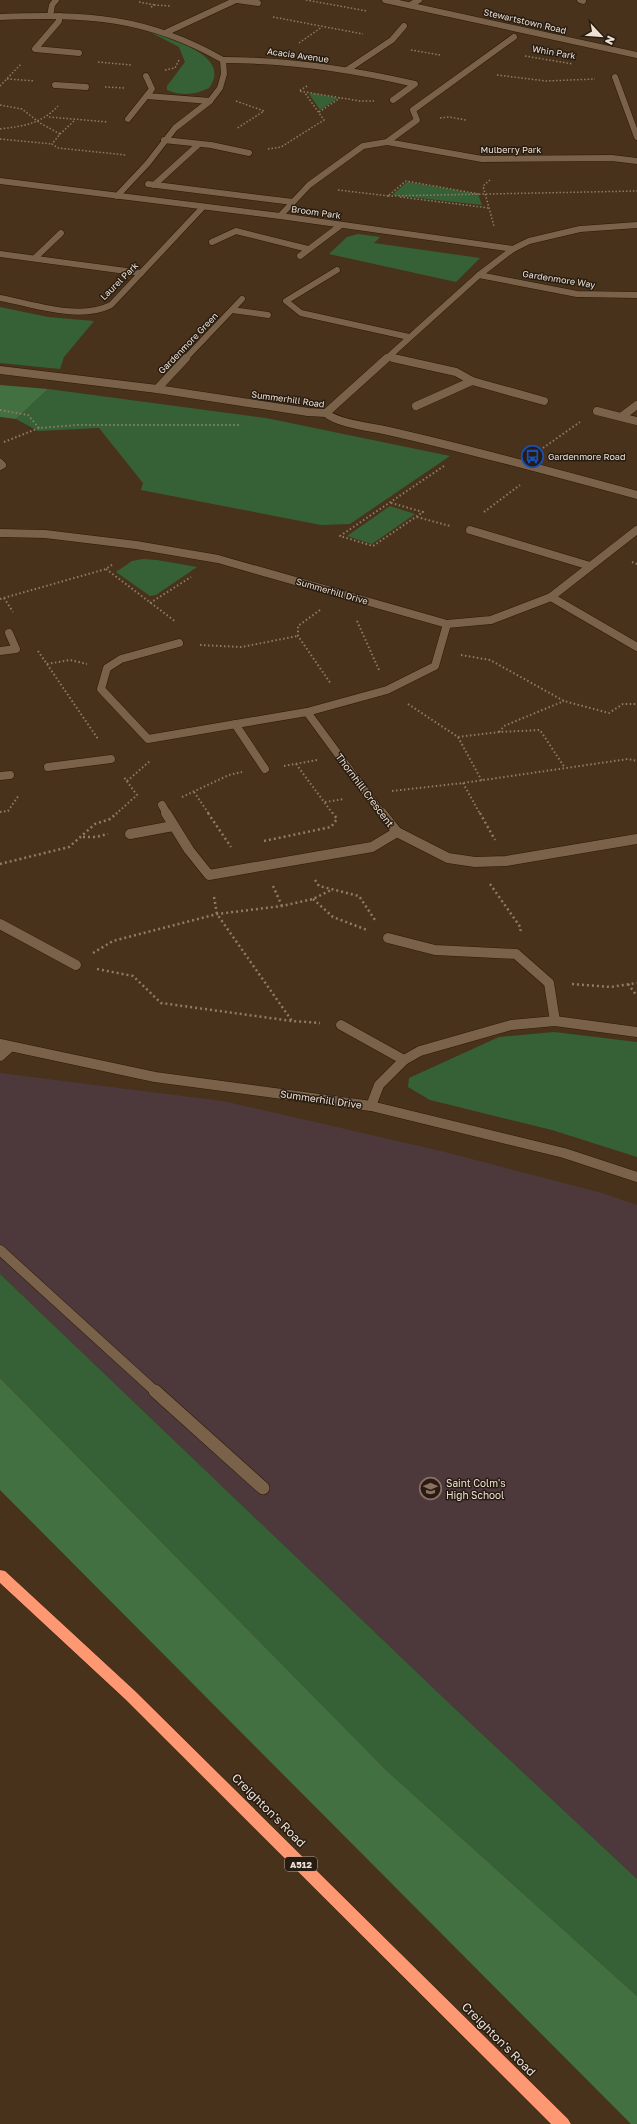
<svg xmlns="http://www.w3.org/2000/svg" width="637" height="2124" font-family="'Golos Text',sans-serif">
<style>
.education{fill:#4d383b}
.green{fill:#366136}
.forest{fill:#427041}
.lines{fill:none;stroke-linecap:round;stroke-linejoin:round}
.lane-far3-casing{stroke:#2d1903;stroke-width:7}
.lane-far2-casing{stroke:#2d1903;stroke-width:9}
.lane-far1-casing{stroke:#2d1903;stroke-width:11}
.lane-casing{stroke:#2d1903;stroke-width:14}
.street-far2-casing{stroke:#2d1903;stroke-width:7}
.street-far1-casing{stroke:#2d1903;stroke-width:9}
.street-casing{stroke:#2d1903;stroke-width:11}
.secondary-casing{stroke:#2d1903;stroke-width:7}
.highway-casing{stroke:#2d1903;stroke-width:1}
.path-far2{stroke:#8e7c68;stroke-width:1.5;stroke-dasharray:1.5 2;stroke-linecap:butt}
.path-far1{stroke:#8e7c68;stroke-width:2;stroke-dasharray:1.5 2.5;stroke-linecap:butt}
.path{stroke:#8e7c68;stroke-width:2.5;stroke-dasharray:2 3;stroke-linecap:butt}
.lane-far3{stroke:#7a614a;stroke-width:6}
.lane-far2{stroke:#7a614a;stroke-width:8}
.lane-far1{stroke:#7a614a;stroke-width:10}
.lane{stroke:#7a614a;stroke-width:13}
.street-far2{stroke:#7a614a;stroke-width:6}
.street-far1{stroke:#7a614a;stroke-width:8}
.street{stroke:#7a614a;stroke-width:10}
.secondary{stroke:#7a614a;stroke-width:6}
.highway{fill:#fe9873;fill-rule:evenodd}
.labels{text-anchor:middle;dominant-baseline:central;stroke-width:3;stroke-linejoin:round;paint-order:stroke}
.far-street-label{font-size:9px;fill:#eee0d2;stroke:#261c12}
.far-poi-label{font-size:9px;fill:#eee0d2;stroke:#261c12;text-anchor:start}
.shield{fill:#261c12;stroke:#b2a598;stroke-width:1}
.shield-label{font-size:9px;font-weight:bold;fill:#eee0d2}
.street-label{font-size:10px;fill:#eee0d2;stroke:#261c12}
.poi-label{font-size:10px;fill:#eee0d2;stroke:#261c12;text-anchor:start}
.near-street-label{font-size:12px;fill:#eee0d2;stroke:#261c12}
</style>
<rect width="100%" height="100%" fill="#48321b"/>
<polygon class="education" points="0,1073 223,1101 445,1152 602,1193 637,1205 637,1879 451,1705 0,1274"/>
<g class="green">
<path d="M148,31C169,38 234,56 209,88C195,95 181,96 167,90V86L185,62L179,47Z"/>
<polygon points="311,93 338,98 320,110 309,94"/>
<polygon points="407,182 478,194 482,205 392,195"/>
<polygon points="358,234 380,237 374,243 480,258 456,282 329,254 347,237"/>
<polygon points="0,307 48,317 94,321 64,357 60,369 0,363"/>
<polygon points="48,389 266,418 450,456 350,524 321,525 141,490 143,483 99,428 38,431 16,419"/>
<polygon points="390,506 415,514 372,544 347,536"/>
<polygon points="143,559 157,560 197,567 156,595 150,596 116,572 132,561"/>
<polygon points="554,1032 637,1042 637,1157 552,1130 430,1100 408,1087 409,1078 499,1037"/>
<polygon points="0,1274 451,1705 637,1879 637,1996 387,1771 0,1378"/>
</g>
<g class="forest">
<polygon points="0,385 48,389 16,419 0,417"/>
<polygon points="0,1378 387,1771 637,1996 637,2124 631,2124 0,1490"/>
</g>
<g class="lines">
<defs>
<g id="lane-far3">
<polyline points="237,0 258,3"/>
<polyline points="59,16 59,21 35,49 79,53"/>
<polyline points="167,32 236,0"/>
<polyline points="164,140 211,145 249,153"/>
<polyline points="0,254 141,273"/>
<polyline points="35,258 61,233"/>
<polyline points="337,270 286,301 301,313 409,337"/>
</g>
<polyline id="lane-far2" points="235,724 265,769"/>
<g id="lane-far1">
<polyline points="341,1025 404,1060"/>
<polyline points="0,1056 10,1047"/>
<polyline points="0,1250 156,1392"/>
</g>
<polyline id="lane" points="155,1391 263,1488"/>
<g id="street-far2">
<polyline points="580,0 583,1"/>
<polyline points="410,5 419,0"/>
<polyline points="50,16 52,5 56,0"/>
<path d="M0,17C87,14 146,16 223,60L224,74L220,88L210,101L175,128L148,163L117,196"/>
<polyline points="514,37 413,110 417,120 387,142 482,159 612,158 637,161"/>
<path d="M223,60C288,60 351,69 415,84L393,100"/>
<polyline points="347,70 392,40 404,26"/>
<polyline points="615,77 637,137"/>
<polyline points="55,85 86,87"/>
<polyline points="147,96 210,101"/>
<polyline points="128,119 152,89 146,76"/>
<polyline points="0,181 280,216 513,249"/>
<polyline points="148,184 293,202"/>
<polyline points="154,185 199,144"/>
<polyline points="280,216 309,185 363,146 387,142"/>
<polyline points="212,242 236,231 308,249"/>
<polyline points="300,256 341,225"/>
<polyline points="479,275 577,294 637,295"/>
<path d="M0,298C34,304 79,321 111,305L203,207"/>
<polyline points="232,310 268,315"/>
<polyline points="388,357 397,359"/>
<polyline points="185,359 242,299"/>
<polyline points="386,359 479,275 513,249 529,241 580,229 637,225"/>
</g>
<g id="street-far1">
<polyline points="393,358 456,372 472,381 544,401"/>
<path d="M0,370L157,389L308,412L326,413C336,423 369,427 384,430C469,449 553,472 637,495"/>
<polyline points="157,389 186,358"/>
<polyline points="416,406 472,381"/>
<polyline points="597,411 637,421"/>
<polyline points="326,413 387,358"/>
<polyline points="621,417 637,405"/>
<polyline points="0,463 2,465 0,466"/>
<polyline points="470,530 590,566"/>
<polyline points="0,533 45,534 136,545 218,559 447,624 491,620 551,597 637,530"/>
<polyline points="551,597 637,647"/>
<polyline points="179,643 121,659 107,668 101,689 148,739 307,712"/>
<polyline points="0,651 16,649 9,633"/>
<polyline points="48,767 111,759"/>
<polyline points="0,776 10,775"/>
<polyline points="162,805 167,814"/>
<polyline points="382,814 307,712 387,690 435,666 447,624"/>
</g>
<g id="street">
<polyline points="166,813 189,850 209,875 372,847 397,832"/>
<polyline points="382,813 397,832 448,858 475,862 506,861 637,839"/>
<polyline points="130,834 173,826"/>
<polyline points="0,924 76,965"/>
<polyline points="388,938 435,950 516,954 549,983 555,1021"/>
<polyline points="0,1044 155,1077 371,1106 564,1153 637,1177"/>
<polyline points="371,1106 379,1085 404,1060 420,1051 511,1025 555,1021 637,1032"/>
</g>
<polyline id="secondary" points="385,0 637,55"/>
<polygon id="highway" points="0,1570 5,1571 135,1691 568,2119 571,2124 551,2124 125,1699 0,1583"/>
</defs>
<use href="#lane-far3" class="lane-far3-casing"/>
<use href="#lane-far2" class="lane-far2-casing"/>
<use href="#lane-far1" class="lane-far1-casing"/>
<use href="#lane" class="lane-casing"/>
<use href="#street-far2" class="street-far2-casing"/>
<use href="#street-far1" class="street-far1-casing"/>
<use href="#street" class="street-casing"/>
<use href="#secondary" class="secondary-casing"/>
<use href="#highway" class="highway-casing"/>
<g class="path-far2">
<polyline points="306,0 367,11"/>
<polyline points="139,2 155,5"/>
<polyline points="151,7 155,5 171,6"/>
<polyline points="273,17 363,34"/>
<polyline points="299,43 322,27"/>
<polyline points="411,50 440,55"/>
<polyline points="525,56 573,64"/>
<polyline points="98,62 131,65"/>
<polyline points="165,70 175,68 179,60"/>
<polyline points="497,75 546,81 595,79"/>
<polyline points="7,79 35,81"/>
<polyline points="0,86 21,64"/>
<polyline points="307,86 299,91 360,101 374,101"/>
<polyline points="105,87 126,88"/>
<polyline points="236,101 264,111 236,129"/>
<polyline points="0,105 22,109 40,123 60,134 52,144 58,148 126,155"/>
<polyline points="319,112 340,98"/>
<polyline points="49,117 108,122"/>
<polyline points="440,118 449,117 466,120"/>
<path d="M0,129C24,126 41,124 58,106"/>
<polyline points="60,134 75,120"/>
<polyline points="0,139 52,144"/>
<polyline points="268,149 281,147 324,120 305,93"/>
<polyline points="490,180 483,186 494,226"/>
<polyline points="338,190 389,196"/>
<polyline points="389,195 406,181 479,194"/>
<polyline points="388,196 637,191"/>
<polyline points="400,197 489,208"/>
</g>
<g class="path-far1">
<polyline points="0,410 28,415 39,428"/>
<polyline points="4,442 39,428 78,425 240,425"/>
<polyline points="543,448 580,422"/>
<polyline points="391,503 423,512 373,546 340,536 444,466"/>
<polyline points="484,512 520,485"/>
<polyline points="417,517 450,526"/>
<polyline points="632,562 637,564"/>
<polyline points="106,569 176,622"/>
<polyline points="4,598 13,612"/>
<polyline points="0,599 106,569 113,564"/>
<polyline points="150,603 191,577"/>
<polyline points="320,610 298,626 298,636 331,684"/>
<polyline points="357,621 379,670"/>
<polyline points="200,645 241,647 298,636"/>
<polyline points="38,651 98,739"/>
<polyline points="461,655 490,660 564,701 609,713 623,704 637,704"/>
<polyline points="47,664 70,660 87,664"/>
<polyline points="408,704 458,737 482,781"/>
<polyline points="499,732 504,726 564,701"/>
<polyline points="458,737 499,732 540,730 565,768"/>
<polyline points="296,764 333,814"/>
<polyline points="284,766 317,760"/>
<polyline points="127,781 150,761"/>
<polyline points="463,783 480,814"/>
<polyline points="392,791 463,783 628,759 637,761"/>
<polyline points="194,792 209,814"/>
<polyline points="182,797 229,775 242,772"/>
<polyline points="325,802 344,799"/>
<polyline points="0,812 8,811 19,795"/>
<polyline points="116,814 137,795 123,776"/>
</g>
<g class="path">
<polyline points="208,813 231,847"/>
<polyline points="480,813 495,840"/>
<polyline points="83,837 96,837 108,834"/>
<polyline points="264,841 331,827 337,819 333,813"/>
<polyline points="0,864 69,847 95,824 110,819 117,813"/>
<polyline points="315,880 319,886 359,896 375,920"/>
<polyline points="490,884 521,928 520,933"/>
<polyline points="273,886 282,906"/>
<polyline points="214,897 217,914 292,1021"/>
<polyline points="313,899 333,917 367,930"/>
<polyline points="93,953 113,941 217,914 282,906 313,899 333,889"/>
<polyline points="97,969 133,976 161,1003 292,1021 320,1023"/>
<polyline points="572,984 611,987 637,983"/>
<polyline points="628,984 637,996"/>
</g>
<use href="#lane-far3" class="lane-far3"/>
<use href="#lane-far2" class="lane-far2"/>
<use href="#lane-far1" class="lane-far1"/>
<use href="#lane" class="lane"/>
<use href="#street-far2" class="street-far2"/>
<use href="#street-far1" class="street-far1"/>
<use href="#street" class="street"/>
<use href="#secondary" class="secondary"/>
<use href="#highway" class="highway"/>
</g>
<defs>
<symbol id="bus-ring" viewBox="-11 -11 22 22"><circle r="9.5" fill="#261c12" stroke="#1a4fb4" stroke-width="1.5"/><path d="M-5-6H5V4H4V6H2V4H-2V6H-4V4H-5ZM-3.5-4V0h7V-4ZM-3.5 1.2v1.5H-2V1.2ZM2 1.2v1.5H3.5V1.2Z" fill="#1a4fb4"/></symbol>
<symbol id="school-ring" viewBox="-11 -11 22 22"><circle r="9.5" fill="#261c12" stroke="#8d6e63" stroke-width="1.5"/><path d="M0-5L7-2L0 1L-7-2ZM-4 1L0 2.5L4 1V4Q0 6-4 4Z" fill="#8d6e63"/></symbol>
</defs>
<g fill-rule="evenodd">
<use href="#bus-ring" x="520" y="444" width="25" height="25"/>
<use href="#school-ring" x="418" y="1476" width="25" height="25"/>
</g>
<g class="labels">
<g class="far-street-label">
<text transform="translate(525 21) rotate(13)">Stewartstown Road</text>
<text transform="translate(554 52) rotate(10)">Whin Park</text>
<text transform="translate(298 55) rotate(8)">Acacia Avenue</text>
<text x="511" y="149">Mulberry Park</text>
<text transform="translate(316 212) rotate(8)">Broom Park</text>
<text transform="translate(559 279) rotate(9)">Gardenmore Way</text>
<text transform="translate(119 281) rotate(-45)">Laurel Park</text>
<text transform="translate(188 343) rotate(-46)">Gardenmore Green</text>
<text transform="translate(288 399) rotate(8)">Summerhill Road</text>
<text transform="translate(332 591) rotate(16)">Summerhill Drive</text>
</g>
<g class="far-poi-label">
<text x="548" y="456">Gardenmore Road</text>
</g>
<rect class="shield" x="285" y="1857" width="32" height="14" rx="3"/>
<g class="shield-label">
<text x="301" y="1864">A512</text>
</g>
<g class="street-label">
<text transform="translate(365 790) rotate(53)">Thornhill Crescent</text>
<text transform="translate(321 1099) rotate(8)">Summerhill Drive</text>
</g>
<g class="poi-label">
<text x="446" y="1483">Saint Colm's<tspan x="446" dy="12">High School</tspan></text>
</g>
<g class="near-street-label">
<text transform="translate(269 1810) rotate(45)">Creighton's Road</text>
<text transform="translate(499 2039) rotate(45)">Creighton's Road</text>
</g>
</g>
<g transform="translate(601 36) rotate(116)" stroke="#261c12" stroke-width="3" paint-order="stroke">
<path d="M0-3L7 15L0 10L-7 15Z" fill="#eee0d2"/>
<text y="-6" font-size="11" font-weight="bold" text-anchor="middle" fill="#eee0d2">N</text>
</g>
</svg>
